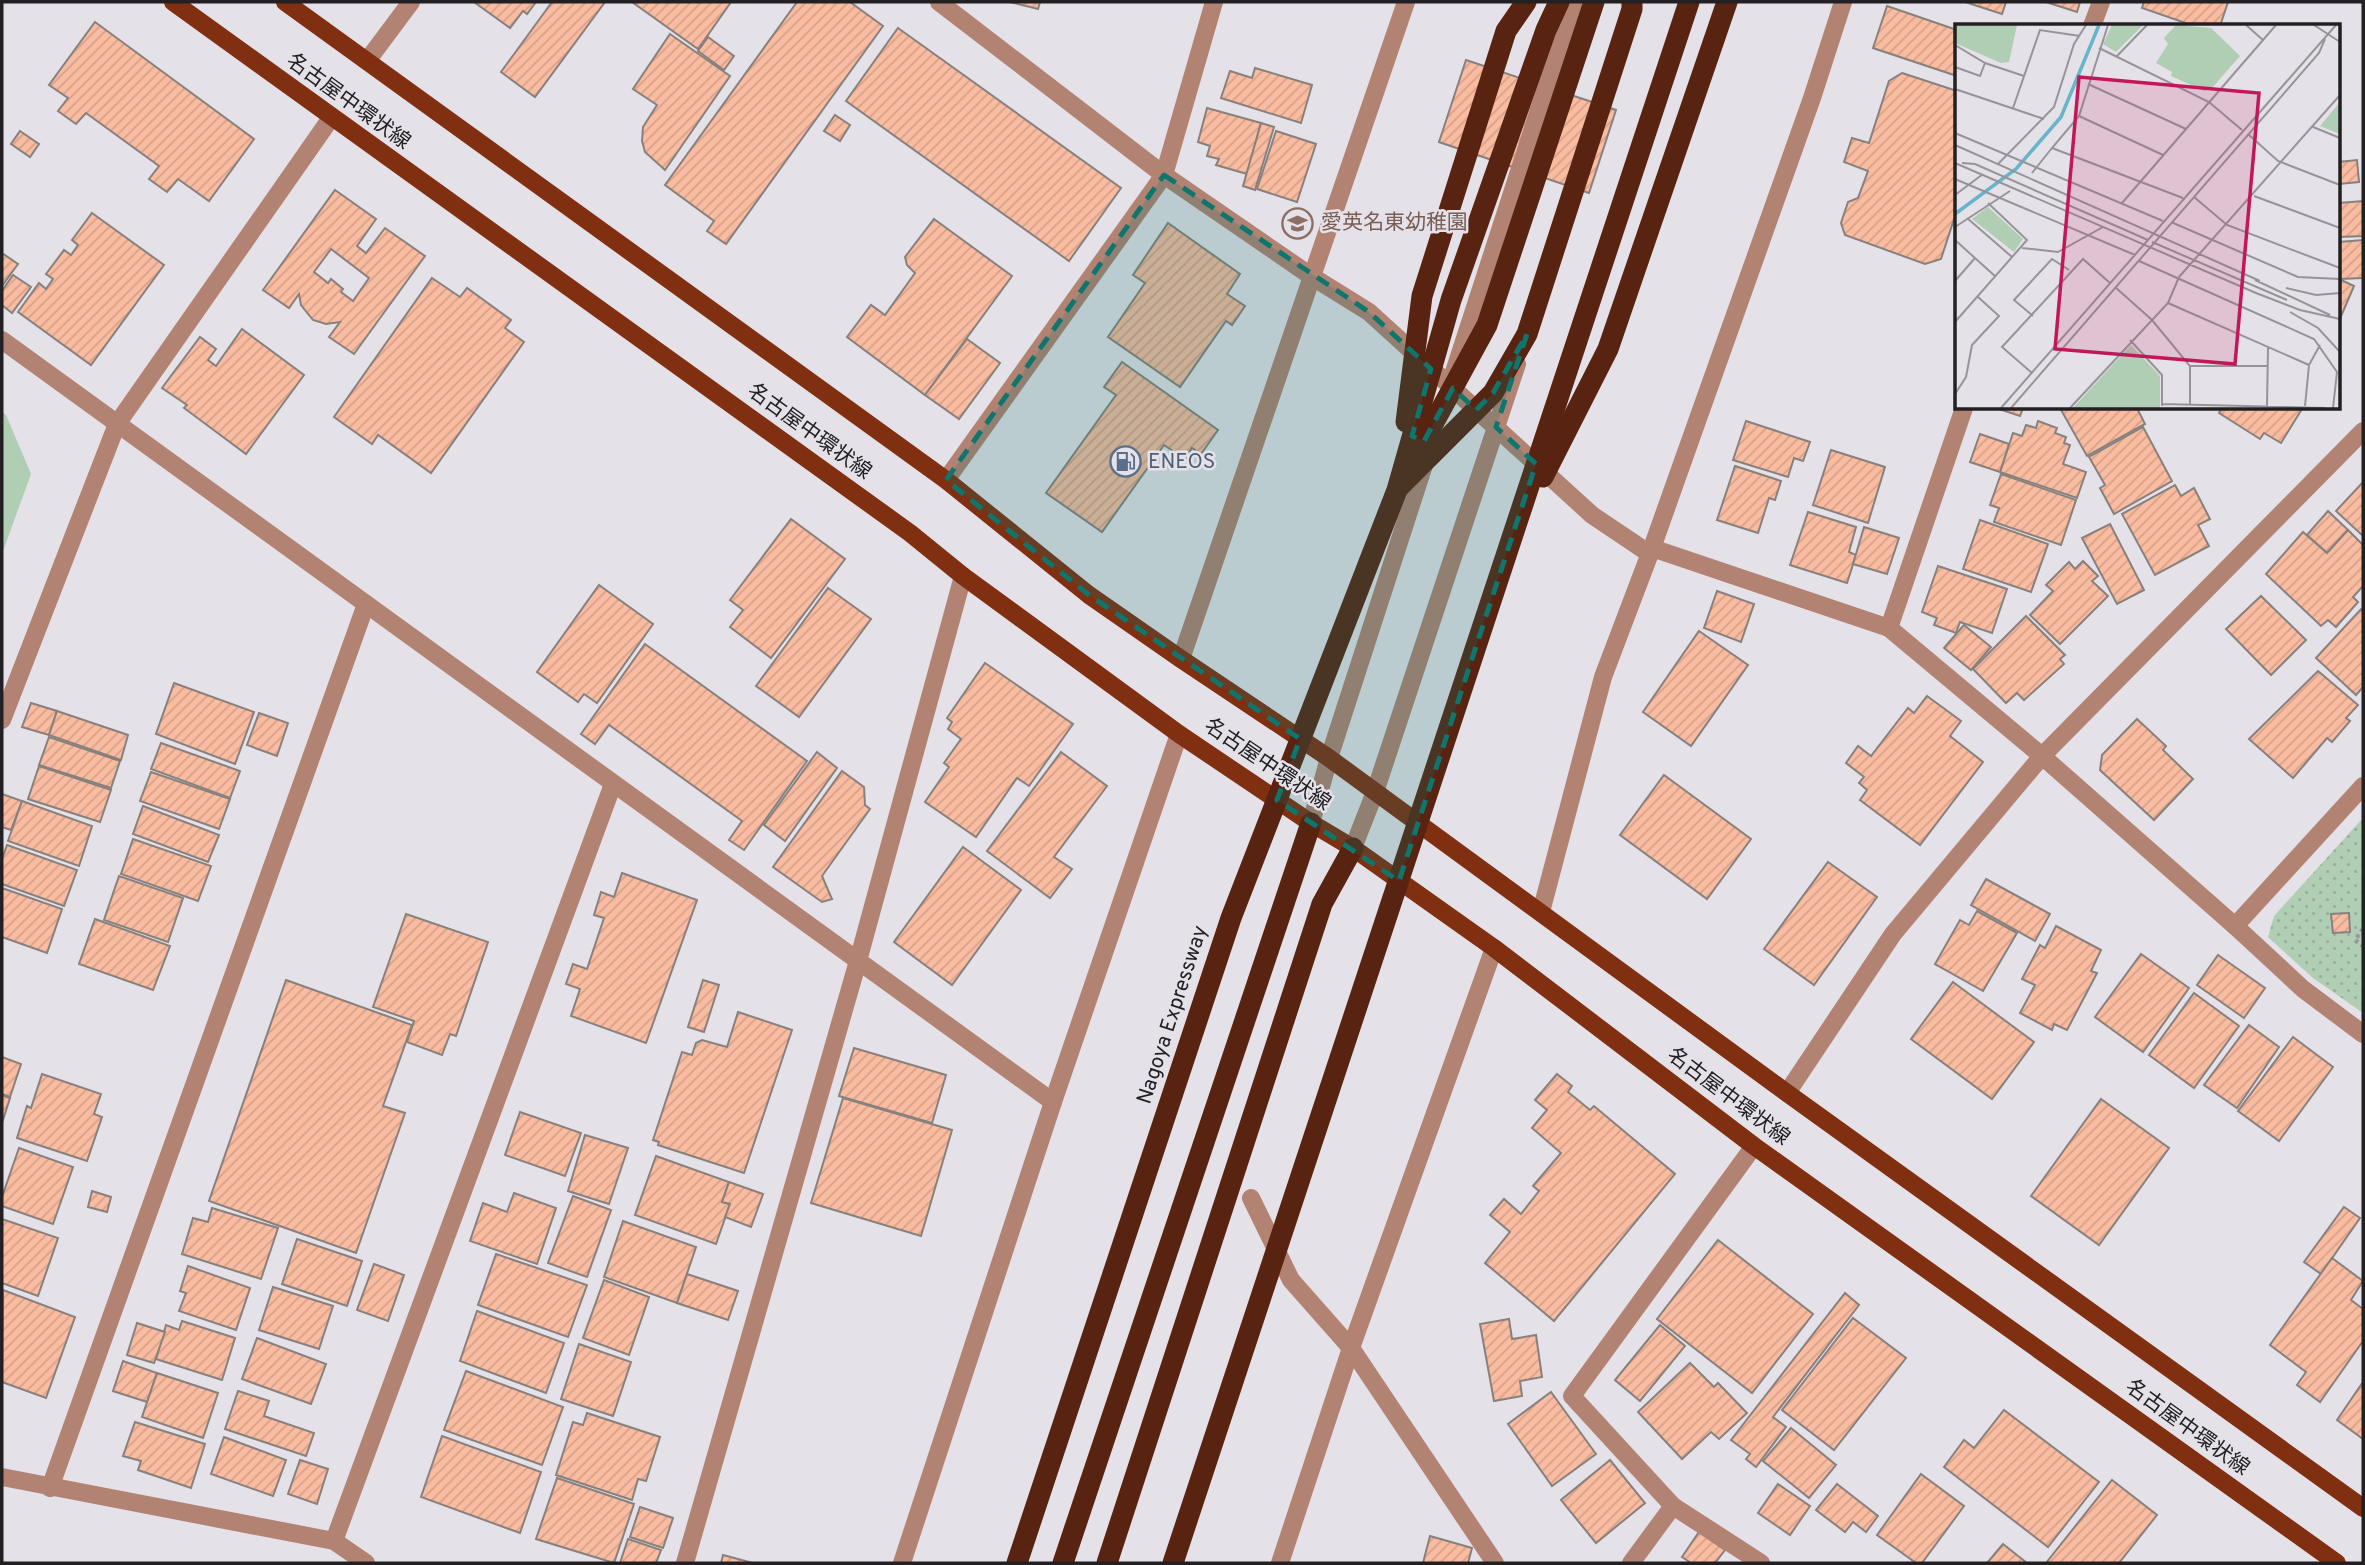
<svg xmlns="http://www.w3.org/2000/svg" width="2365" height="1565" font-family="Overpass,'Noto Sans JP',sans-serif">
<style>
.park{fill:url(#park-dots)}
.pitch{fill:#afceb3}
.building{fill:url(#building-hatch);stroke:#88807d;stroke-width:2;fill-rule:evenodd}
.lines{fill:none;stroke-linecap:round;stroke-linejoin:round}
.path{stroke:#9a979c;stroke-width:4.5;stroke-dasharray:3.5 3.5;stroke-linecap:butt}
.minor{stroke:#b28373;stroke-width:18}
.tertiary{stroke:#b28373;stroke-width:18}
.primary{stroke:#802f11;stroke-width:18}
.motorway{stroke:#592311;stroke-width:21}
.motorway-bridge{stroke:#592311;stroke-width:21}
.marked{fill:#0f766e;fill-opacity:0.2;stroke:#0f766e;stroke-width:5;stroke-dasharray:14 9;stroke-linejoin:round}
.labels{text-anchor:middle;dominant-baseline:central;stroke-width:5;stroke-linejoin:round;paint-order:stroke}
.street-label{font-size:21px;fill:#222023;stroke:#e5e1e8}
.education-label{font-size:21px;fill:#785e54;stroke:#e5e1e8;text-anchor:start}
.service-label{font-size:21px;fill:#4e5e75;stroke:#e5e1e8;text-anchor:start}
.inset-river{fill:none;stroke:#68b4c8;stroke-width:3.5}
.inset-road{fill:none;stroke:#979499;stroke-width:2}
.view{fill:#c2185b;fill-opacity:0.15;stroke:#c2185b;stroke-width:3.5}
.inset-edge{fill:none;stroke:#222023;stroke-width:3.5}
</style>
<defs>
<pattern id="park-dots" width="8" height="8" patternUnits="userSpaceOnUse" patternTransform="scale(1.75)"><rect width="8" height="8" fill="#afceb3"/><path d="M2 2h.1M6 6h.1" fill="none" stroke="#96b19a" stroke-width="1.8" stroke-linecap="round"/></pattern>
<pattern id="building-hatch" width="6" height="6" patternUnits="userSpaceOnUse" patternTransform="scale(1.75)"><rect width="6" height="6" fill="#fabca1"/><path d="M-1 1l2-2M0 6l6-6M5 7l2-2" fill="none" stroke="#d6a18a"/></pattern>
</defs>
<rect width="100%" height="100%" fill="#e5e1e8"/>
<polygon class="park" points="2363,818 2363,1013 2313,978 2268,937 2274,916"/>
<polygon class="pitch" points="2,412 6,415 31,474 2,554"/>
<g class="building">
<polygon points="474,2 536,2 527,14 523,11 510,28"/>
<polygon points="552,2 605,2 535,97 501,72"/>
<polygon points="632,2 731,2 698,49"/>
<polygon points="797,2 850,2 883,26 726,244 707,231 714,221 665,185"/>
<polygon points="1010,2 1040,2 1038,9"/>
<polygon points="1965,2 2006,2 2002,14"/>
<polygon points="2046,2 2080,2 2077,12"/>
<polygon points="2144,2 2228,2 2220,26 2194,26 2142,8"/>
<polygon points="1887,6 1957,30 1957,76 1873,48"/>
<polygon points="95,22 254,139 209,201 178,179 167,192 149,179 159,166 86,113 76,124 58,111 68,98 49,85"/>
<polygon points="898,28 1121,188 1069,261 846,101"/>
<polygon points="670,34 730,76 665,170 645,152 642,141 643,127 657,105 633,89"/>
<polygon points="708,37 734,56 724,70 698,51"/>
<polygon points="1466,60 1616,110 1589,193 1439,142"/>
<polygon points="1255,68 1312,85 1301,123 1221,98 1230,71 1252,78"/>
<polygon points="1902,73 1957,91 1957,210 1941,259 1925,264 1845,235 1841,223 1848,202 1858,198 1868,171 1844,162 1852,138 1869,143 1889,81"/>
<polygon points="1207,108 1261,123 1247,174 1216,165 1219,159 1207,156 1210,146 1198,142"/>
<polygon points="835,115 850,125 840,141 824,131"/>
<polygon points="1261,123 1274,127 1255,190 1243,186"/>
<polygon points="20,131 39,144 30,157 11,144"/>
<polygon points="1276,131 1316,144 1297,202 1257,189"/>
<polygon points="2357,160 2359,182 2339,184 2339,162"/>
<path d="M335,190L376,219L357,246L366,253L385,228L425,256L354,354L329,337L340,322L326,324L313,320L301,305L299,294L289,308L263,290ZM331,249L369,278L353,301L341,292L343,289L331,279L328,283L314,272Z"/>
<polygon points="2363,201 2363,236 2339,237 2339,203"/>
<polygon points="92,213 164,265 91,365 18,312 39,283 46,289 53,279 46,274 64,250 71,255 78,245 72,240"/>
<polygon points="934,219 1012,276 925,395 847,337 871,305 885,315 915,273 907,265 905,257"/>
<polygon points="1168,223 1240,274 1227,294 1245,306 1232,325 1226,321 1180,387 1108,337 1145,283 1133,275"/>
<polygon points="2363,240 2363,278 2340,279 2339,242"/>
<polygon points="2,253 18,264 2,286"/>
<polygon points="13,275 31,287 12,313 2,305 2,291"/>
<polygon points="432,278 460,297 467,288 511,320 505,328 524,342 431,473 378,435 372,444 334,417"/>
<polygon points="2339,279 2354,286 2339,321"/>
<polygon points="242,329 304,375 246,454 184,408 187,405 162,388 200,337 216,349 208,360 216,366"/>
<polygon points="967,339 1000,363 959,419 925,395"/>
<polygon points="1122,362 1218,430 1201,454 1192,448 1185,459 1164,445 1102,532 1046,493 1116,395 1104,387"/>
<polygon points="1996,408 2023,408 2020,416"/>
<polygon points="2060,408 2137,408 2145,424 2087,456"/>
<polygon points="2222,408 2300,408 2302,409 2281,443 2264,433 2260,439 2219,413"/>
<polygon points="1746,421 1810,442 1803,461 1794,458 1788,477 1733,460"/>
<polygon points="2038,421 2057,428 2055,433 2066,437 2064,443 2070,445 2063,464 2086,472 2077,498 2000,472 2013,433 2022,436 2026,425 2036,428"/>
<polygon points="2143,427 2172,481 2114,514 2100,488 2105,485 2089,457"/>
<polygon points="1980,434 2009,444 2000,472 1970,462"/>
<polygon points="1831,450 1885,467 1868,523 1813,505"/>
<polygon points="1735,466 1781,481 1775,500 1769,498 1758,533 1717,520"/>
<polygon points="2001,474 2076,500 2061,545 1994,522 1999,508 1990,505"/>
<polygon points="2363,482 2363,536 2336,511"/>
<polygon points="2175,485 2181,496 2194,488 2210,519 2198,525 2209,546 2155,575 2122,514"/>
<polygon points="2328,511 2348,530 2327,553 2307,535"/>
<polygon points="1808,512 1856,527 1849,552 1856,555 1847,583 1790,565"/>
<polygon points="791,519 845,559 771,658 730,627 743,610 730,600"/>
<polygon points="1980,520 2048,544 2031,592 1963,569"/>
<polygon points="2110,524 2144,590 2117,604 2082,538"/>
<polygon points="1864,527 1899,538 1887,574 1853,564"/>
<polygon points="2348,530 2363,545 2363,586 2353,597 2358,602 2336,627 2328,620 2321,626 2266,574 2303,532 2327,553"/>
<polygon points="2083,561 2098,576 2092,581 2108,596 2060,644 2030,615 2053,591 2046,585 2069,562 2075,569"/>
<polygon points="1938,566 2007,589 1992,633 1960,622 1956,633 1934,625 1937,618 1922,612"/>
<polygon points="599,585 653,624 597,703 584,694 578,702 537,672"/>
<polygon points="828,588 871,619 799,717 756,686"/>
<polygon points="1717,591 1754,604 1741,642 1704,628"/>
<polygon points="2261,596 2306,640 2271,675 2226,629"/>
<polygon points="2361,609 2363,612 2363,687 2356,695 2316,658"/>
<polygon points="2026,616 2065,655 2060,659 2064,664 2024,700 2017,693 2006,703 1973,669"/>
<polygon points="1964,625 1991,647 1971,670 1944,648"/>
<polygon points="1699,631 1748,665 1691,746 1643,712"/>
<polygon points="645,644 807,761 744,850 729,840 742,821 609,725 595,744 581,734"/>
<polygon points="985,663 1073,724 1029,786 1017,778 976,837 925,802 949,767 944,763 961,739 948,729 952,722 947,718"/>
<polygon points="2318,671 2358,705 2346,718 2350,721 2332,742 2327,738 2293,778 2249,739"/>
<polygon points="174,683 254,712 235,764 156,734"/>
<polygon points="1927,696 1961,721 1950,736 1983,762 1920,845 1860,800 1867,790 1859,783 1864,777 1846,763 1858,746 1871,756 1908,708 1914,713"/>
<polygon points="31,703 57,711 49,735 22,727"/>
<polygon points="57,711 128,735 121,760 49,735"/>
<polygon points="259,713 288,723 277,756 247,745"/>
<polygon points="2137,719 2166,746 2163,750 2193,779 2154,820 2100,770 2102,755"/>
<polygon points="49,737 120,761 111,788 39,765"/>
<polygon points="161,743 240,771 230,798 151,769"/>
<polygon points="817,752 837,768 785,841 764,825"/>
<polygon points="1061,752 1107,786 1054,857 1072,869 1050,898 987,851"/>
<polygon points="39,766 111,790 100,822 28,799"/>
<polygon points="842,771 864,787 865,805 870,809 822,876 832,899 822,902 773,867"/>
<polygon points="151,772 230,799 219,829 140,801"/>
<polygon points="1664,775 1751,839 1707,899 1620,835"/>
<polygon points="2,794 22,801 11,830 2,827"/>
<polygon points="22,801 92,826 79,866 8,841"/>
<polygon points="143,806 219,835 208,862 133,834"/>
<polygon points="133,839 211,866 198,901 121,874"/>
<polygon points="7,845 77,870 64,906 2,884 2,859"/>
<polygon points="963,847 1021,890 952,985 894,942"/>
<polygon points="1828,862 1877,897 1814,985 1764,949"/>
<polygon points="622,873 697,900 646,1043 571,1016 580,989 566,984 573,964 587,969 604,918 594,915 601,892 614,897"/>
<polygon points="119,876 183,898 168,942 104,920"/>
<polygon points="1986,879 2050,914 2035,941 1971,905"/>
<polygon points="2,888 62,909 47,953 2,937"/>
<polygon points="1977,911 2017,933 1983,991 1935,964 1960,920 1969,925"/>
<polygon points="2349,913 2350,932 2333,933 2331,914"/>
<polygon points="406,914 488,942 456,1036 450,1034 442,1055 407,1042 414,1021 373,1007"/>
<polygon points="95,919 170,946 153,990 79,964"/>
<polygon points="2056,926 2101,950 2091,971 2097,973 2067,1030 2054,1024 2052,1030 2020,1013 2035,985 2022,979 2040,945 2045,948"/>
<polygon points="2141,954 2189,988 2143,1052 2095,1017"/>
<polygon points="2218,955 2265,988 2244,1018 2197,985"/>
<polygon points="286,980 412,1025 383,1106 405,1113 356,1253 209,1201"/>
<polygon points="703,980 719,985 704,1032 688,1027"/>
<polygon points="1953,982 2034,1042 1992,1099 1911,1039"/>
<polygon points="2194,993 2239,1026 2194,1088 2149,1055"/>
<polygon points="738,1012 792,1030 744,1173 658,1145 659,1142 653,1140 682,1052 692,1055 696,1043 702,1040 727,1047"/>
<polygon points="2249,1025 2279,1047 2237,1108 2204,1085"/>
<polygon points="2293,1037 2333,1067 2279,1141 2238,1111"/>
<polygon points="854,1048 946,1075 932,1123 839,1096"/>
<polygon points="2,1057 21,1064 10,1097 2,1094"/>
<polygon points="42,1074 101,1094 94,1114 102,1117 87,1161 17,1138 27,1106 31,1108"/>
<polygon points="1557,1074 1572,1086 1568,1092 1590,1110 1594,1106 1675,1174 1554,1321 1485,1263 1510,1232 1490,1215 1504,1199 1521,1214 1539,1191 1533,1186 1561,1153 1532,1128 1547,1110 1535,1100"/>
<polygon points="2,1095 10,1098 2,1123"/>
<polygon points="843,1098 952,1130 921,1236 811,1203"/>
<polygon points="2101,1099 2169,1148 2099,1245 2031,1196"/>
<polygon points="520,1112 581,1133 565,1176 505,1155"/>
<polygon points="585,1135 628,1148 609,1204 568,1191"/>
<polygon points="19,1148 73,1167 53,1224 2,1206 2,1197"/>
<polygon points="656,1156 729,1182 722,1202 730,1204 716,1244 635,1215"/>
<polygon points="729,1182 763,1194 751,1227 725,1217 730,1204 722,1202"/>
<polygon points="92,1191 111,1197 107,1212 88,1207"/>
<polygon points="514,1193 556,1208 537,1264 470,1241 483,1203 507,1212"/>
<polygon points="573,1196 611,1210 587,1277 548,1263"/>
<polygon points="2344,1207 2360,1218 2321,1274 2304,1262"/>
<polygon points="212,1208 278,1228 261,1279 182,1254 193,1218 208,1222"/>
<polygon points="2,1219 58,1238 38,1296 2,1283"/>
<polygon points="623,1221 696,1247 677,1303 604,1277"/>
<polygon points="297,1239 362,1261 347,1306 282,1284"/>
<polygon points="1718,1240 1813,1314 1752,1393 1657,1319"/>
<polygon points="496,1254 587,1285 568,1337 478,1305"/>
<polygon points="2332,1258 2363,1281 2351,1300 2363,1309 2363,1341 2320,1402 2297,1385 2306,1372 2270,1345"/>
<polygon points="374,1264 404,1275 388,1321 357,1310"/>
<polygon points="188,1266 250,1288 236,1330 179,1311 186,1293 180,1291"/>
<polygon points="687,1274 738,1291 728,1320 677,1303"/>
<polygon points="604,1280 649,1297 629,1355 583,1338"/>
<polygon points="273,1287 333,1306 319,1349 259,1330"/>
<polygon points="3,1290 75,1317 46,1398 2,1382"/>
<polygon points="1845,1293 1859,1305 1773,1417 1786,1427 1756,1467 1746,1459 1750,1454 1731,1440"/>
<polygon points="477,1311 564,1343 546,1393 460,1361"/>
<polygon points="1853,1318 1906,1358 1834,1450 1782,1410"/>
<polygon points="1509,1319 1512,1339 1536,1335 1542,1377 1520,1381 1522,1396 1494,1401 1480,1324"/>
<polygon points="182,1321 235,1338 222,1380 156,1359 166,1325 179,1330"/>
<polygon points="137,1323 165,1332 154,1363 127,1355"/>
<polygon points="1660,1325 1685,1346 1640,1401 1615,1380"/>
<polygon points="257,1338 326,1364 311,1404 242,1379"/>
<polygon points="579,1344 631,1362 613,1416 561,1399"/>
<polygon points="123,1361 157,1373 147,1402 113,1391"/>
<polygon points="1690,1363 1714,1387 1718,1383 1747,1413 1719,1439 1711,1432 1682,1459 1638,1412"/>
<polygon points="466,1371 563,1407 542,1465 444,1430"/>
<polygon points="157,1373 218,1393 203,1438 142,1417"/>
<polygon points="2363,1382 2363,1439 2337,1420"/>
<polygon points="238,1391 269,1401 264,1416 314,1433 306,1456 225,1429"/>
<polygon points="1551,1392 1596,1454 1552,1486 1508,1424"/>
<polygon points="2004,1410 2099,1482 2048,1547 1944,1467 1964,1440 1974,1448"/>
<polygon points="587,1413 660,1437 646,1481 638,1479 632,1500 556,1475 573,1422 583,1425"/>
<polygon points="135,1422 205,1444 191,1488 138,1470 141,1461 123,1456"/>
<polygon points="1791,1428 1836,1465 1809,1498 1763,1461"/>
<polygon points="442,1436 541,1472 520,1533 421,1497"/>
<polygon points="224,1437 286,1460 273,1496 211,1474"/>
<polygon points="300,1460 328,1469 317,1504 288,1494"/>
<polygon points="1610,1460 1645,1503 1596,1543 1561,1500"/>
<polygon points="1921,1474 1964,1506 1922,1563 1916,1563 1877,1535"/>
<polygon points="557,1478 634,1504 614,1563 536,1539"/>
<polygon points="2112,1480 2157,1515 2119,1563 2046,1563"/>
<polygon points="1778,1484 1810,1506 1790,1535 1758,1513"/>
<polygon points="1837,1484 1878,1516 1866,1532 1853,1522 1845,1532 1816,1510"/>
<polygon points="640,1507 673,1518 663,1548 630,1537"/>
<polygon points="1699,1532 1725,1550 1715,1563 1691,1563 1682,1557"/>
<polygon points="1430,1536 1472,1548 1468,1563 1423,1563"/>
<polygon points="628,1539 661,1550 656,1563 620,1563"/>
<polygon points="2003,1544 2027,1563 1987,1563"/>
<polygon points="723,1555 753,1563 721,1563"/>
</g>
<g class="lines">
<polyline class="path" points="2363,929 2355,940 2363,946"/>
<g class="minor">
<polyline points="939,2 1164,175 1311,276 1369,312 1592,515 1650,554"/>
<polyline points="2092,26 2101,2"/>
<polyline points="367,61 411,2"/>
<polyline points="2,340 1053,1102"/>
<polyline points="946,480 1164,175 1214,2"/>
<polyline points="1652,548 1889,628 2042,756 2235,926 2303,989 2363,1034"/>
<polyline points="1889,628 1964,408"/>
<polyline points="1181,659 1406,2"/>
<polyline points="2,720 117,424 331,118"/>
<polyline points="1541,912 1603,677 1652,548 1812,98 1843,2"/>
<polyline points="2235,926 2363,786"/>
<polyline points="1787,1093 1893,934 2042,756 2363,431"/>
<polyline points="1754,1146 1572,1396 1673,1506 1761,1563"/>
<polyline points="1251,1198 1291,1280 1351,1348 1495,1563"/>
<polyline points="2,1477 334,1541 366,1563"/>
<polyline points="50,1488 366,604"/>
<polyline points="334,1541 613,784"/>
<polyline points="685,1563 858,961 963,576"/>
<polyline points="902,1563 1053,1102 1179,734"/>
<polyline points="1280,1563 1351,1348 1494,948"/>
<polyline points="1631,1563 1673,1506"/>
</g>
<g class="tertiary">
<polyline points="1454,372 1574,2"/>
<polyline points="1311,823 1329,758 1425,462"/>
<polyline points="1353,848 1375,792 1517,364"/>
</g>
<g class="primary">
<polyline points="173,2 910,533 963,576 1179,734 1311,823 1353,848 1494,948 1754,1146 2337,1563"/>
<polyline points="285,2 946,480 1089,595 1181,659 1329,758 1787,1093 2363,1508"/>
</g>
<g class="motorway">
<polyline points="1063,1563 1311,823"/>
<polyline points="1107,1563 1322,904 1353,848"/>
</g>
<g class="motorway-bridge">
<polyline points="1406,422 1422,296 1506,31 1526,2"/>
<polyline points="1415,457 1487,325 1594,2"/>
<polyline points="1543,477 1608,349 1727,2"/>
<polyline points="1398,488 1493,393 1527,334 1632,9 1632,2"/>
<polyline points="1017,1563 1231,918 1397,490 1451,300 1546,30 1559,2"/>
<polyline points="1173,1563 1689,2"/>
</g>
</g>
<path class="marked" d="M1164,175L1369,312L1431,369L1412,436L1424,441L1453,388L1476,410L1493,393L1527,334L1496,427L1536,464L1399,881L1277,800L1300,739L1089,595L946,480Z"/>
<defs>
<symbol id="school-ring" viewBox="-11 -11 22 22"><circle r="9.5" fill="#e5e1e8" stroke="#8d6e63" stroke-width="1.5"/><path d="M0-5L7-2L0 1L-7-2ZM-4 1L0 2.5L4 1V4Q0 6-4 4Z" fill="#8d6e63"/></symbol>
<symbol id="fuel-ring" viewBox="-11 -11 22 22"><circle r="9.5" fill="#e5e1e8" stroke="#5c6f8a" stroke-width="1.5"/><path d="M-5.5-6h7V0h2V4h1.3V-2.5L3-4.5l.8-.8L6-3V5H2.5V1h-1V6h-7ZM-4.2-4.7v3.2H.2V-4.7Z" fill="#5c6f8a"/></symbol>
</defs>
<g fill-rule="evenodd">
<use href="#school-ring" x="1280" y="206" width="35" height="35"/>
<use href="#fuel-ring" x="1108" y="444" width="35" height="35"/>
</g>
<g class="labels">
<g class="street-label">
<text transform="translate(348 102) rotate(36)">名古屋中環状線</text>
<text transform="translate(809 432) rotate(36)">名古屋中環状線</text>
<text transform="translate(1267 765) rotate(34)">名古屋中環状線</text>
<text transform="translate(1173 1015) rotate(-72)">Nagoya Expressway</text>
<text transform="translate(1728 1097) rotate(37)">名古屋中環状線</text>
<text transform="translate(2187 1428) rotate(36)">名古屋中環状線</text>
</g>
<g class="education-label">
<text x="1321" y="223">愛英名東幼稚園</text>
</g>
<g class="service-label">
<text x="1148" y="462">ENEOS</text>
</g>
</g>
<g transform="translate(1955 24)">
<rect width="385" height="385" fill="#e5e1e8"/>
<path d="M0,1H62L54,38L46,39L0,19Z" fill="#afceb3"/>
<path d="M157,1H188L161,28L148,20ZM385,78V110L365,102ZM33,183L68,215L59,228L17,195ZM176,321L205,352V384H118Z" fill="#afceb3"/>
<path d="M221,1L256,4L285,32L256,65L249,67L216,52L217,48L201,39L213,20L209,14Z" fill="#afceb3"/>
<path class="inset-river" d="M0,190L61,145L106,93L144,1"/>
<path class="inset-road" d="M153,1L124,92L97,124L228,174M291,1L308,16M359,1L385,18M0,21L30,39L69,52M144,24L254,78L287,106M162,32L192,1M0,43L25,52L30,39M133,60L231,105M0,65L89,95M58,84L85,6L125,12M124,92L208,131M358,103L385,114M0,109L208,197M293,110L323,137L385,161M0,121L305,257M0,139L301,269L345,286L385,295M7,139L20,140L193,216M43,140L99,83L119,20L131,1M77,149L97,124M0,155L180,231M0,171L28,150M299,172L385,204M239,173L272,201L385,244M167,179L321,1M12,194L57,233M216,198L343,253L385,255M0,203L55,167M0,216L41,253M197,218L332,276M67,224L103,228L148,203M184,237L359,315L382,348L378,384M224,253L385,71M300,256L375,291M0,257L20,234M160,263L197,296L235,342V382M331,264L361,271L385,269M213,279L354,341M335,288L363,304L385,328M78,292L59,276L97,235L114,246M0,298L72,216L33,179M175,316L207,351V382M235,342H313M77,349L47,323L128,235L155,259M0,370L11,353L17,321L44,292L23,273M207,380L370,384M312,382L313,323M350,382L354,341L365,321M46,384L381,1M56,384L364,29L370,15M115,384L213,279L224,253"/>
<path class="view" d="M124,53L304,69L280,340L100,325Z"/>
<rect width="385" height="385" class="inset-edge"/>
</g>
<rect width="2365" height="1565" fill="none" stroke="#222023" stroke-width="7"/>
</svg>
